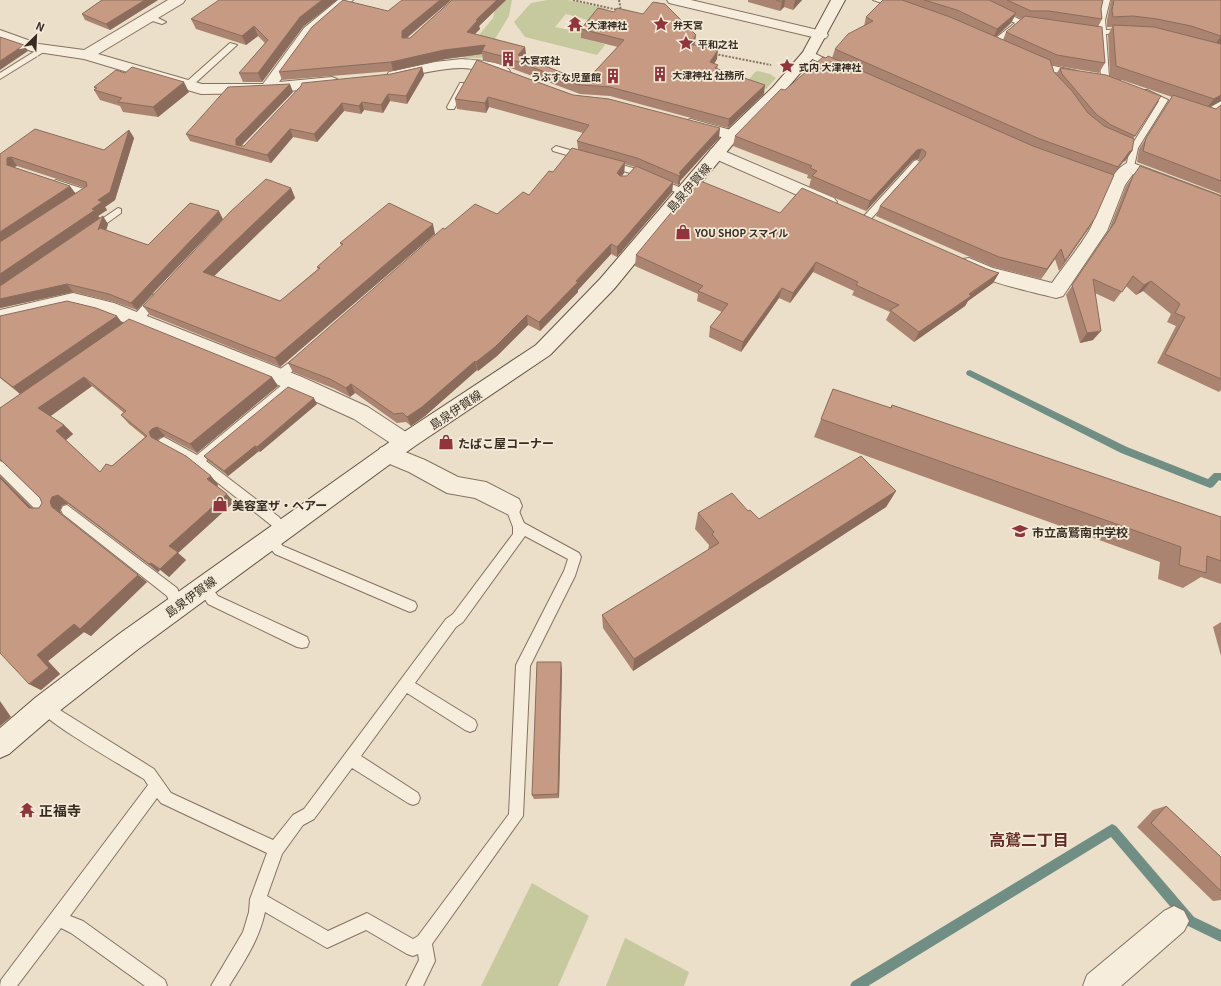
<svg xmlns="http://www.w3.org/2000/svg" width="1221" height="986" font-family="Georgia,'Noto Sans JP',serif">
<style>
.green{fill:#c6c99e}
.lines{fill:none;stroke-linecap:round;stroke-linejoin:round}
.stream{fill:#718e85;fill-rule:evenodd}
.lane-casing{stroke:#86715f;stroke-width:2}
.street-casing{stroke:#86715f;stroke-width:2}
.secondary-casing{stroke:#685342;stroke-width:2}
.path{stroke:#86715f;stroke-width:2;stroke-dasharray:2 1.5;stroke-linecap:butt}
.lane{fill:#f6eddc;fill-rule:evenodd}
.street{fill:#f6eddc;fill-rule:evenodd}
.secondary{fill:#f6eddc;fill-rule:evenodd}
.wall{fill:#aa8471;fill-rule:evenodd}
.shaded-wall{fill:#8b6c5c}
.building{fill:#c69a83;stroke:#8b6c5c;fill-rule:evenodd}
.labels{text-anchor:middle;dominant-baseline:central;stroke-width:3.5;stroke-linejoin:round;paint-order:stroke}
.far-poi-label{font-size:10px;font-weight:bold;fill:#382b22;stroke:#f3ead8;text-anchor:start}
.street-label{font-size:12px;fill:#382b22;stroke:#f3ead8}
.poi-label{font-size:12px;font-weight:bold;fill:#382b22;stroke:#f3ead8;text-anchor:start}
.near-poi-label{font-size:14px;font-weight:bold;fill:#382b22;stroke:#f3ead8;text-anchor:start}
.near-neighbourhood-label{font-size:16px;font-weight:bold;fill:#612d25;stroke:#f3ead8}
</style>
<rect width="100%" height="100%" fill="#ebdfc9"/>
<g class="green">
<polygon points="497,0 512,0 509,16 484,57 480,58 464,58 462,56 493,18"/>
<polygon points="547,0 568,0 608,9 594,22 566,14 555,27 585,33 581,38 604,44 605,45 597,55 525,37 514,22 531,3"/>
<polygon points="758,71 770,74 776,78 766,89 747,82 755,72"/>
<polygon points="532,883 589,916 558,986 481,986"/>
<polygon points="625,938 689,972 684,986 606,986"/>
</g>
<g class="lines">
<g class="stream">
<polygon points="970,370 1127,447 1208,479 1214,473 1221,473 1221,481 1219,480 1213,487 1210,488 1121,453 967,375 966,373 967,371"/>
<polygon points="1112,824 1116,826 1194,917 1221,930 1221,942 1186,925 1111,837 868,986 850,986 852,982"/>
</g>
<defs>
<g id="lane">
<polygon points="873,0 885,0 901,6 897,8"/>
<polygon points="968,0 978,0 1021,20 1037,25 1033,27 1021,25 998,45 992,45 992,41 1015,23"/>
<polygon points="1102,0 1110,0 1105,20 1106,30 1125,29 1129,31 1125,33 1106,34 1109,77 1120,80 1120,84 1114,84 1101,78 1097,20"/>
<polygon points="146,15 152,15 166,22 162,24 146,19"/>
<polygon points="230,43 237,45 191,87 185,87 185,83"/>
<polygon points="40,48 47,50 0,79 0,73"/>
<polygon points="806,52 812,52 839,66 832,68 806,56"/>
<polygon points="1035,62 1077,71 1078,73 1074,75 1047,71 1035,66"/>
<polygon points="460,83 463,83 467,85 454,109 448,109 447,107"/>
<polygon points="1141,90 1147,90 1168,100 1138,148 1134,167 1130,170 1126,167 1130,148 1159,101 1141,94"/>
<polygon points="1221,101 1221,108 1212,117 1206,117 1199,113 1203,110 1207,111 1209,108"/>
<polygon points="556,146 587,155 588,157 584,160 553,151 552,149"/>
<polygon points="917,160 921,163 920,165 870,220 864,220 864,216 914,161"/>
<polygon points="609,161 636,169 686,190 688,192 686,194 680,194 630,173 606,166 605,164"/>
<polygon points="56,180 90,191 92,193 82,200 76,200 74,198 79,194 53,185 51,183"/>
<polygon points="118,208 121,209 121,213 96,231 90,231 90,227"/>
<polygon points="156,294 160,295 161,298 160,301 135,329 127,329 126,326 127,323 152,295"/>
<polygon points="302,353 307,357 306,360 283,379 275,379 274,376 275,373"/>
<polygon points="295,379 299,380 300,383 299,386 291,390 206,461 279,517 289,530 287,534 283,535 279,534 271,525 194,464 160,445 158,442 160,439 164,437 197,455 283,384"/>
<polygon points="0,461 4,463 49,507 51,511 49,515 45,516 41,515 0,474"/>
<path d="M511,501L515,502L524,523L579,553L581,557L575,576L530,666L523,816L432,944L435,961L423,986H406L419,960L418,954L413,956L407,954L366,930L327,948L265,912C259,940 244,962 229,986H211L243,932L249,912L250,899L267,853L161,803L157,798L70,916L83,921L165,980L167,986H145L71,933L61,928L17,986H0L1,980L148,785L144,779C126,768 43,721 37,707L39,702L44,700L154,769L171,793L273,840L293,815L304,809L446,619L453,614L513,534V527L505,506L507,502ZM525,536L568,559L564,571L516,665L509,814L418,936L413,939L367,913L328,931L267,896L282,854L303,825L314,819L352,768L408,803L413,805L418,803L420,798L418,793L361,756L407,693L465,730L470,732L475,730L477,725L475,720L415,683L456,627L463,622Z"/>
<polygon points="67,505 177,588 185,606 183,610 178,612 173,610 167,596 63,514 61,510 63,506"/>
<polygon points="269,534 273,536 283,546 415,602 417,606 415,610 410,612 405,610 275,554 263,540 265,536"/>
<polygon points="203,581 208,583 218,596 307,637 309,642 307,647 302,648 297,647 208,604 197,587 198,583"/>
</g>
<g id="street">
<polygon points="168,0 185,0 183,3 98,54 202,84 263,84 304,28 338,0 353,0 314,34 279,82 332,77 337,79 340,82 337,85 332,87 267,93 201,94 84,59 31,51 0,39 0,30 39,44 84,50"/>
<polygon points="667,0 691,0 826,32 828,35 826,38 821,39 669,3"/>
<path d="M462,59C473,60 504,61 510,71L508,74C499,77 476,68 462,68C439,68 416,75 394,79L389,78L387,75L389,72L435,62Z"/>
<polygon points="691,119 738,132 740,135 738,138 732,140 685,127 683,124 685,121"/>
<polygon points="717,148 834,198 837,202 834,206 828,208 822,206 711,157 709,153 711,149"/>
<path d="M1130,162L1221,196V208L1133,174L1125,185L1107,231L1063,296L1056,298C1037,293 969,279 960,264L963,259L969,258L993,268L1052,283C1064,266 1078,249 1089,231C1100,213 1107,168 1130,162Z"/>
<polygon points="73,293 114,303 302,377 368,407 412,436 416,442 412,448 405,451 398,448 354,419 288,389 103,314 73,307 0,324 0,310"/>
<polygon points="388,445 425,460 458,477 486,482 519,499 522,506 519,513 511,516 475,498 447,493 409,472 380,460 377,454 380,448"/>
<polygon points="1174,906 1184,911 1189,921 1184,931 1121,986 1083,986 1087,975 1164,911"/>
</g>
<polygon id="secondary" points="831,0 845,0 814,57 783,93 738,138 614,289 550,355 412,448 137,650 53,716 9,754 0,758 0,728 35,698 119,634 398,436 536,345 600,279 726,132 773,87 803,52"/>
</defs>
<use href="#lane" class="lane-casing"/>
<use href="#street" class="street-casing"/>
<use href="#secondary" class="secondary-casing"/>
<g class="path">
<polyline points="573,0 618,10"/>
<polyline points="619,0 621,11"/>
<polyline points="715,54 771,65"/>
</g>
<use href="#lane" class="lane"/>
<use href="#street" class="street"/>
<use href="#secondary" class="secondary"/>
</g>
<g class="wall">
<polygon points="102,0 158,0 110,30 85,20 82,14"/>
<polygon points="451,0 407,38 410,38 452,0 506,0 479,26 480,29 474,34 525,47 526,56 524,57 585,82 618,47 581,38 581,29 695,44 695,45 717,59 714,64 718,65 717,69 764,94 728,128 610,96 580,94 503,65 483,60 482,54 446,59 393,71 282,80 279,72"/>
<polygon points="748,0 802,0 793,10 784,7 780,11 748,2"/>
<path d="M883,0H1103L1101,9L1102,19L1098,27L1105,63L1099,73L1052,65L1054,72L1057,76L1056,74L1060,68L1161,96L1133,139L1132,151L1125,161L1123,162L1113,175L1089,228L1059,271L1055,259L1041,279L993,267L876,216L880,206L920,161L918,159L913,160L866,211L809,187L811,179L807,178L808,175L733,146L735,136L785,90L826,58H832L835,49L864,26L866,17ZM1015,16L1022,19L1006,32L1003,40L996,37L1011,23Z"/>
<polygon points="1111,0 1221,0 1221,101 1210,107 1216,109 1221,105 1221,194 1137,162 1139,149 1172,97 1110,76 1108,35 1112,27 1107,27 1107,20"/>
<polygon points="191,19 303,27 262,82 243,82 239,73 265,43 258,36 246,45 196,29"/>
<path d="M477,60L573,95L719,138L680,181V184L678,185L673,183L672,192L617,257L611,254L578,290V292L540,331L528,325L497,356L478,371L477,370L425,416L411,426L406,422L397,423L355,393L350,397L335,389L293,372L288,363L445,229L497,214L529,195L578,149L577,141L583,133L489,107L486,113L457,109L455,99ZM625,164L635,167L627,176H622L624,173Z"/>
<polygon points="422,67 424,75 407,104 390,101 383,113 364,110 361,114 344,111 317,142 293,137 271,163 190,141 186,134 293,92 241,146 244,146 391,74"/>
<polygon points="94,87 189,92 158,117 123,112 120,106 100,100 94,90 95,89"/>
<path d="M129,130L134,138L115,200L105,207L107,210L98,216L100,218L108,224L106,230L148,245L223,219L137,310L114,302L73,292L0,308V154L104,150ZM17,166L85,188L75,194L14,167Z"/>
<polygon points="1133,176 1221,196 1221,390 1219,392 1157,363 1176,326 1167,322 1171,314 1143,291 1136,295 1126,286 1114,302 1095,293 1093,340 1080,343 1066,295 1108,232 1126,186"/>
<polygon points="291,188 295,198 214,276 280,301 318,269 317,267 342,246 340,243 435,234 280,367 150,315 143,306"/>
<polygon points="780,213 987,269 999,273 993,283 968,301 965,306 914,342 886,320 890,312 852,295 854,291 813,272 790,303 779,298 741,352 709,337 710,327 722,312 697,301 698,294 635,266 636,255"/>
<path d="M0,316L123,324L272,377L278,386L197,453L165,436L159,438L157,441L211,476L218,485L217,486L234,502L178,553L186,560L169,577L160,570L158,572L68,504L62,505L60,511L62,515L147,582L91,636L84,632L48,661L60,674L41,690L29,684L0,476L32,508H39L42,503L40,498L3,461L0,460V408L20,394L0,378ZM92,386L124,413L121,415L129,424L145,437L112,466L100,472L66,440L73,434L64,425L50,416Z"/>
<polygon points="833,389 890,408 892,405 1221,517 1221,584 1201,577 1183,588 1158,579 1160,562 814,437"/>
<polygon points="317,404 260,452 259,451 228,476 208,461 204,456"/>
<polygon points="896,491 886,507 633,671 603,628 602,615 708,550 709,545 695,529 698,513 748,511 759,519"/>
<polygon points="1221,622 1221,656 1213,627"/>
<polygon points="562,669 559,798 534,799 532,795"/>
<polygon points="1166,806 1221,857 1221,900 1213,901 1137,827 1153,810"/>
</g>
<g class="shaded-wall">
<polygon points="145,0 158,0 110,30 106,24"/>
<polygon points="322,0 337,0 303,27 262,82 258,73 300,17"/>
<polygon points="440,0 451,0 404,40 402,38 402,31"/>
<polygon points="497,0 506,0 479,26 480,29 468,41 467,32 476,20"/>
<polygon points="783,0 785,0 784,7 780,11 782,2"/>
<polygon points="795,0 802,0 793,10"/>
<polygon points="1016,13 1011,23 993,39 997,29"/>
<polygon points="254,26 258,36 246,45 242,36"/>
<polygon points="696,35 695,44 690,52 690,44"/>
<polygon points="1221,36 1221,45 1214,46"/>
<polygon points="24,45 28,51 0,70 0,61"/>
<polygon points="485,45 482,51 482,54 446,59 393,71 391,62 444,50"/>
<polygon points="525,47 526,56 519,63 518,55"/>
<polygon points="718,50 717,59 709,71 710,62"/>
<polygon points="422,67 424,75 407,104 406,96"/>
<polygon points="184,82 189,92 158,117 153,107"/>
<polygon points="290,84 293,92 240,147 236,145 236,139"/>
<polygon points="765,85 764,94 728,128 729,119"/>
<polygon points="388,94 390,101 383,113 381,105"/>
<polygon points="1221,95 1221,101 1206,109 1214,99"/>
<polygon points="488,97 489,107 486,113 485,103"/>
<polygon points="362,102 364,110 361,114 359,106"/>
<polygon points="342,103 344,111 317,142 314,134"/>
<polygon points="720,128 719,138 680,181 680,184 678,185 679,173"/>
<polygon points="290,129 293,137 271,163 267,155"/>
<polygon points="129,130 134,138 115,200 105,207 107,210 98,216 100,218 0,286 0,274 92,209 98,200"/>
<polygon points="922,149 918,159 913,160 866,211 870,201 917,150"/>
<polygon points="1130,151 1132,151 1125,161 1123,162 1111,177 1118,167"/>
<polygon points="11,157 17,166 14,167 14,173 7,165 7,158"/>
<polygon points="625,162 624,173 616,183 617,173"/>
<polygon points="673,182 672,192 617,257 617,247"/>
<polygon points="70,186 76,194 0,244 0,232"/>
<polygon points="291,188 295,198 209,281 203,272"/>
<polygon points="219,211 223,219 137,310 131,303"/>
<polygon points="103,216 108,224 104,238 98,230"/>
<polygon points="1095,218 1089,228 1059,271 1065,261"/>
<polygon points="433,224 435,234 280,367 275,358"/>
<polygon points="611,244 611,254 578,290 578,292 540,331 539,322"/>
<polygon points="1061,249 1055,259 1041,279 1047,269"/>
<polygon points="816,262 813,272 790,303 793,293"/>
<polygon points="999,273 993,283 968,301 965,306 914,342 919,332"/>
<polygon points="1151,281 1143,291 1136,295 1144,285"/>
<polygon points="67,284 73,292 0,308 0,299"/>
<polygon points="782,288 779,298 741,352 743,342"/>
<polygon points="527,315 528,325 497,356 478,371 476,362"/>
<polygon points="117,316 123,324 20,394 13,387"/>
<polygon points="1101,331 1093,340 1080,343 1087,333"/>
<polygon points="475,361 477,370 425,416 411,426 407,417"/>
<polygon points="84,377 92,386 48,418 38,408"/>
<polygon points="272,377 278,386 197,453 190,444"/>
<polygon points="351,384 355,393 350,397 346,388"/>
<polygon points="314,398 317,404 260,452 257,447"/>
<polygon points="64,425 73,434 66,440 56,431"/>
<polygon points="157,427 165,436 159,438 157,441 151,437 149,432 152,429"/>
<polygon points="255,446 259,451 228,476 224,471"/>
<polygon points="0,476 40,516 29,508 0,478"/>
<polygon points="211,476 218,485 214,488 207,479"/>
<polygon points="896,491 886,507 633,671 634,659"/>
<polygon points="227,494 234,502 178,553 186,560 169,577 160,569 169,546"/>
<polygon points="58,495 68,504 62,505 60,511 62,515 52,507 50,502 52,497"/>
<polygon points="151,563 160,570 158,572 149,564"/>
<polygon points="138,575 147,582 91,636 84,632 48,661 60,674 41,690 29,684 37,655 74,624"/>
<polygon points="561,662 562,669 559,798 558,794"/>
<polygon points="0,701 11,717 0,726"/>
</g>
<g class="building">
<polygon points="102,0 145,0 106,24 82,14"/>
<polygon points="219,0 322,0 300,17 258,73 239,73 268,40 254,26 242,36 191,19"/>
<polygon points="343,0 388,11 402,0 440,0 402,31 402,38 410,38 452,0 497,0 476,20 478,20 467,32 525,47 518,55 585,82 624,40 581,29 598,8 614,12 617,8 643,14 653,2 665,4 696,35 690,44 718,50 710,62 718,65 715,68 765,85 729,119 610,87 580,85 502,56 482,51 485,45 444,50 391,62 279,72 312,27"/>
<polygon points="776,0 783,0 782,2"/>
<polygon points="883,0 902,0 950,17 1050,60 1054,72 1072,91 1088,113 1104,126 1134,139 1132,151 1130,151 1118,167 1040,139 835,49 848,34 873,21 866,17"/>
<polygon points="924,0 989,0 1016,13 997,29 957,10"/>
<polygon points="1007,0 1103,0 1101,9 1102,19 1049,11 1031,11"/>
<polygon points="1114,0 1221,0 1221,36 1191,26 1157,19 1133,16 1113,17 1112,10"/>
<polygon points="1025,16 1102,27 1105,63 1057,55 1006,32"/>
<polygon points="1113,25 1154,27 1221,44 1221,95 1214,99 1116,66"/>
<polygon points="0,37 24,45 0,61"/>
<polygon points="828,56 1033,146 1114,175 1095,218 1065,261 1061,249 1047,269 999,257 880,206 925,156 926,152 922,149 917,150 870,201 812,176 817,171 810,168 812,166 735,136 781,89 785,90 823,57 826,58"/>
<polygon points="477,60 573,95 609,99 720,128 679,173 681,174 679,176 637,158 577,141 589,125 488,97 485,103 455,99"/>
<polygon points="132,67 184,82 153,107 118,102 122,98 94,90 97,88 94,87 116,70 125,73"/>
<polygon points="422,67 406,96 388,94 381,105 362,102 359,106 342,103 314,134 290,129 267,155 186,134 228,87 290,84 236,139 236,145 244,146 301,86 302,83 391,74"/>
<polygon points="1060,68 1106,75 1161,96 1135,136 1111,125 1096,114 1062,74"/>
<polygon points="1173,95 1216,109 1221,105 1221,181 1143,151 1146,138"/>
<polygon points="35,129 104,150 129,130 110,192 98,200 102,202 92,209 95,210 0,274 0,242 87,186 86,182 11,157 7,158 7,165 70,186 0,232 0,154"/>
<polygon points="572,148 625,162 617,173 620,176 627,176 636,166 673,182 617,247 611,244 576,281 578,282 539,322 527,315 495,347 476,362 475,361 422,407 407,417 403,413 394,414 351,384 346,388 330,379 288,363 443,228 445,229 475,204 497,214 523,192 529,195 549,171 553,172"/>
<polygon points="1140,166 1221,196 1221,379 1165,354 1185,317 1175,313 1180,304 1151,281 1144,285 1133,276 1122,292 1093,279 1101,331 1087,333 1072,285 1115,222 1133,176"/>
<polygon points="266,179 291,188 203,272 280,301 320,268 317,267 343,244 340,243 389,203 433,224 275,358 143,306 230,212"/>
<polygon points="698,180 780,213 802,188 987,269 999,273 969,294 971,296 919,332 890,310 899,305 856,285 858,282 816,262 793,293 782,288 743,342 710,327 728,304 698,291 703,286 636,255"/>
<polygon points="190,203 219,211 131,303 109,294 67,284 0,299 0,286 103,216 98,230 100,228 148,245"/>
<polygon points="67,301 96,308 117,316 13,387 0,377 0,316"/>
<path d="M129,319L272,377L190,444L157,427L152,429L149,432L151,437L186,456L211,476L207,479L227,494L169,546L178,552L160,569L151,563L149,564L58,495L52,497L50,502L52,507L138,575L80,629L74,624L37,655L49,668L29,684L0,653V478L29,508H39L42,503L40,498L0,459V408ZM84,377L126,411L121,415L147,436L112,466L106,464L100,472L56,431L64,425L38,408Z"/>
<polygon points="288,387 314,398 257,447 255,446 224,471 204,456"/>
<polygon points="833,389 891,408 892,405 1221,517 1221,561 1207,556 1206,573 1179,565 1181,547 821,419"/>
<polygon points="861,456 896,491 634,659 602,615 719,543 712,534 714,532 698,513 732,493 748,511 750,510 759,519"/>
<polygon points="537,662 561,662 558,794 532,795"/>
<polygon points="1166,806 1221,857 1221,891 1151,823"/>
</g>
<defs>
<symbol id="temple-bare" viewBox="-9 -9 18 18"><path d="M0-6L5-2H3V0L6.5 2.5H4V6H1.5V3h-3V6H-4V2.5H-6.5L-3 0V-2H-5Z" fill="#90353b" stroke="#f3ead8" stroke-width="2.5" paint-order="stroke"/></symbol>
<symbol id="sight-bare" viewBox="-9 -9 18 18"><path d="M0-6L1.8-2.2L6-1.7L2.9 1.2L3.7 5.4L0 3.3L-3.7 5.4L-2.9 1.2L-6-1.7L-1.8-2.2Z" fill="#90353b" stroke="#f3ead8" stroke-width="2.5" paint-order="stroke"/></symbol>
<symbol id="building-bare" viewBox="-9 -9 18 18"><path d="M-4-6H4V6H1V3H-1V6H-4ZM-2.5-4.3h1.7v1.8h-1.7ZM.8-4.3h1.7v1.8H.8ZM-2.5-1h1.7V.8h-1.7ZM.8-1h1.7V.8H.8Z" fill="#90353b" stroke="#f3ead8" stroke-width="2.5" paint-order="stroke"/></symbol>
<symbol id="shop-bare" viewBox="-9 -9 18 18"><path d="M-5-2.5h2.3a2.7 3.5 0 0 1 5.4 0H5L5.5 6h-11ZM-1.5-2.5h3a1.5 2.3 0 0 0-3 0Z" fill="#90353b" stroke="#f3ead8" stroke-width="2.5" paint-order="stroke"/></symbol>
<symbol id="school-bare" viewBox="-9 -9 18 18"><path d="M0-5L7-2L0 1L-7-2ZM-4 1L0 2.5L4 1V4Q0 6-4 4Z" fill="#90353b" stroke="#f3ead8" stroke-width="2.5" paint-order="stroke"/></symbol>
</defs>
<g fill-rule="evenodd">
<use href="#temple-bare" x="564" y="13" width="22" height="22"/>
<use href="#sight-bare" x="650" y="13" width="22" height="22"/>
<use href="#sight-bare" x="675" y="32" width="22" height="22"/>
<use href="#building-bare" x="497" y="48" width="22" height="22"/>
<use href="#sight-bare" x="776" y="55" width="22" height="22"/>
<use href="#building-bare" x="649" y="63" width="22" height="22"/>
<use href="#building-bare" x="602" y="65" width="22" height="22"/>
<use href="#shop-bare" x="672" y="221" width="22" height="22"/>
<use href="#shop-bare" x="435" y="431" width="22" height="22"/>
<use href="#shop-bare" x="209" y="493" width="22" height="22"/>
<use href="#school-bare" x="1009" y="520" width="22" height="22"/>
<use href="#temple-bare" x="16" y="799" width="22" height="22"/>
</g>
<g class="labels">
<g class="far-poi-label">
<text x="587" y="24">大津神社</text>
<text x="673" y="24">弁天宮</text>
<text x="698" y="43">平和之社</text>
<text x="520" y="59">大宮戎社</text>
<text x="799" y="66">式内 大津神社</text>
<text x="672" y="74">大津神社 社務所</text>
<text x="601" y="76" text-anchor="end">うぶすな児童館</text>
<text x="695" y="232">YOU SHOP スマイル</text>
</g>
<g class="street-label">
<text transform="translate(688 187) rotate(-49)">島泉伊賀線</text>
<text transform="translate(455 409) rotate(-34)">島泉伊賀線</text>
<text transform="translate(190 596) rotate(-36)">島泉伊賀線</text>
</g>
<g class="poi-label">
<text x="458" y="442">たばこ屋コーナー</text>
<text x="232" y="504">美容室ザ・ヘアー</text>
<text x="1032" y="531">市立高鷲南中学校</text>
</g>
<g class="near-poi-label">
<text x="39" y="810">正福寺</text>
</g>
<g class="near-neighbourhood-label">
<text x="1029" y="839">高鷲二丁目</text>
</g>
</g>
<g transform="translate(36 36) rotate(24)" stroke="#f3ead8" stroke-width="3" paint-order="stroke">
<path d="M0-3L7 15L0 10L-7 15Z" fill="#382b22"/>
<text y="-6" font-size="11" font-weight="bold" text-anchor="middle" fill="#382b22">N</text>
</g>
</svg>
